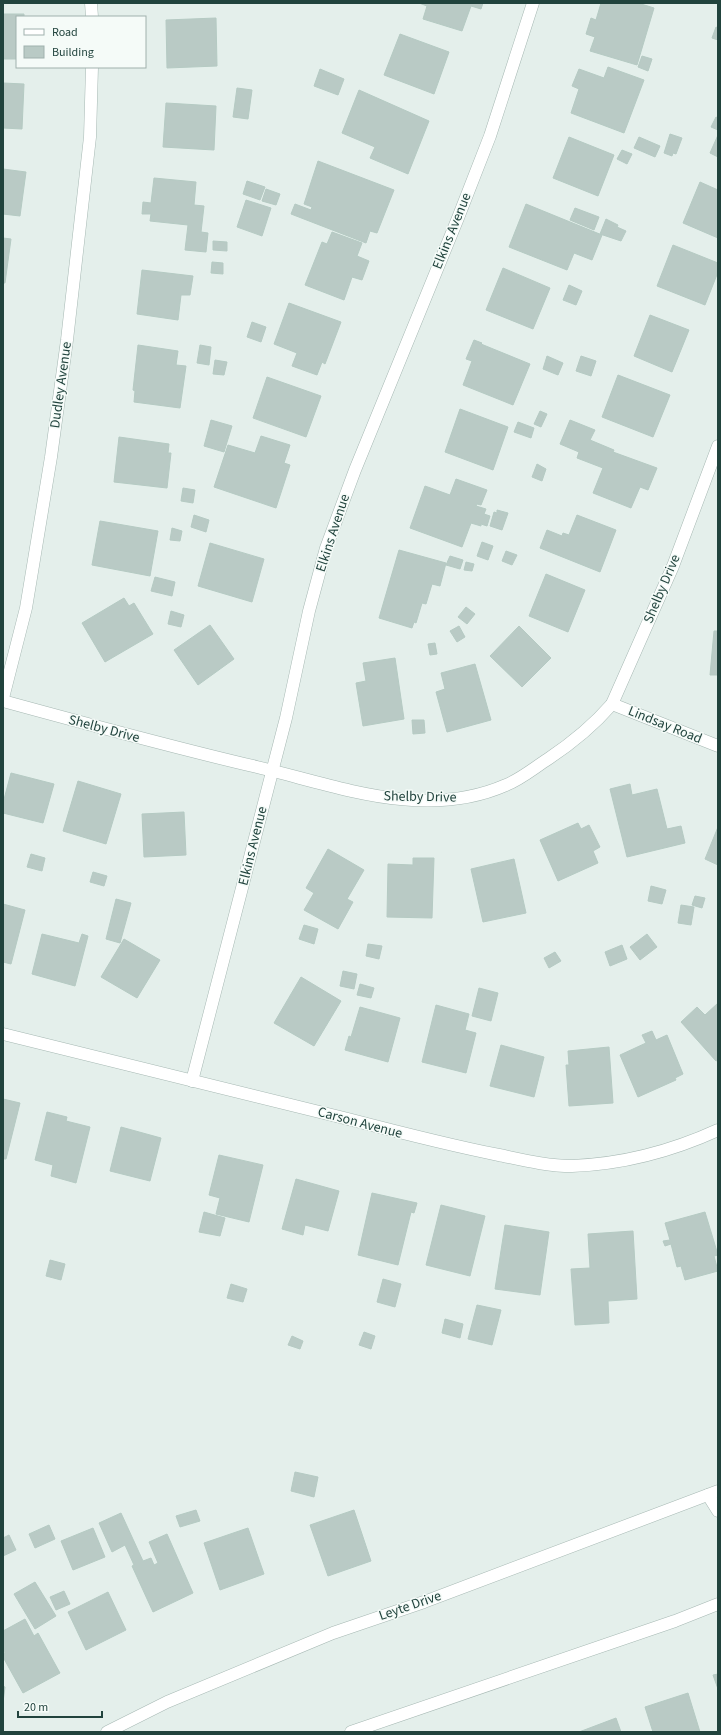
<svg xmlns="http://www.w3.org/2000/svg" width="721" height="1735" font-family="'Source Sans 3',sans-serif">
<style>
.building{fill:#b9cac5;stroke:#b5cac3}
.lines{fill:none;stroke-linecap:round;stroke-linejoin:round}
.minor-casing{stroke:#a6b8b3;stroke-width:13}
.minor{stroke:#fff;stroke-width:12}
.labels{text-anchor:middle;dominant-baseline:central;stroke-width:3;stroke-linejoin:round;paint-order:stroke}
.street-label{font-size:14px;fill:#21433d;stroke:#f5fbf8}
</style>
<rect width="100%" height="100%" fill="#e4efeb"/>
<g class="building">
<polygon points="419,3 483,3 481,9 471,6 462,31 423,19 427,6"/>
<polygon points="601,3 638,3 654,8 637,65 590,51 595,37 586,34 591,18 596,20"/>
<polygon points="3,14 24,14 24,17 17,17 17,59 3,59"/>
<polygon points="216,18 217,66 167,68 166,20"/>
<polygon points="716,27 718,28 718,40 712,38"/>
<polygon points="400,34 449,52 434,94 384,75"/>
<polygon points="642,56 652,59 648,71 638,67"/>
<polygon points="608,67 644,80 624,133 571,113 579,89 572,86 579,69 604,78"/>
<polygon points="320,69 344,79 338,95 314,86"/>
<polygon points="3,83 24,84 22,129 3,128"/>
<polygon points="237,88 252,90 248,119 233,117"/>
<polygon points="359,90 429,121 408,174 370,158 375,147 342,133"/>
<polygon points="166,103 216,106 214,150 163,147"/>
<polygon points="716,117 718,118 718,130 711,127"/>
<polygon points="670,134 682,138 676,154 673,153 672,156 664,153"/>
<polygon points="718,135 718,157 710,153"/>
<polygon points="569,137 614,155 598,196 553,178"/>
<polygon points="639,137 660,146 655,157 634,148"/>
<polygon points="622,150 632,154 627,164 617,159"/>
<polygon points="318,161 394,190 377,233 370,231 366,243 291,214 295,204 311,210 312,207 304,204"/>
<polygon points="3,169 26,172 20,216 3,214"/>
<polygon points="154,178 196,182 194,205 204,206 201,232 208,233 206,252 185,250 188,225 150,221 151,214 142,214 143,202 151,203"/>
<polygon points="247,181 265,187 260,200 243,194"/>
<polygon points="700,182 718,190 718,238 683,223"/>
<polygon points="266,189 280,194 276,205 262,201"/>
<polygon points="246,200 271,208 262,236 237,227"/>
<polygon points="526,204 602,235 592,260 574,253 567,270 509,247"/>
<polygon points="575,208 599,217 594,230 570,220"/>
<polygon points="606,219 618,225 617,227 626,231 621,241 600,234"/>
<polygon points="332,232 362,243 357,256 369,261 362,280 352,277 344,300 305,285 322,242 327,244"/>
<polygon points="3,238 11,239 5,283 3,283"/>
<polygon points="213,241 227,242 227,251 213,250"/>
<polygon points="673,245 718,263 718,272 705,305 657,286"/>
<polygon points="212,262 223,263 223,274 211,273"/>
<polygon points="503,268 550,288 533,329 486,310"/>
<polygon points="142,270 193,276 190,295 181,295 178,320 137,314"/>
<polygon points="569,285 582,291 576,305 563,300"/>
<polygon points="289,303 341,322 325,364 322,362 317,375 292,366 297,353 274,344"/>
<polygon points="650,315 689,330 672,372 634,356"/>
<polygon points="252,322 266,327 261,342 247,337"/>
<polygon points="474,340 482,343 481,344 530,364 513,405 463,385 472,361 466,359"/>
<polygon points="138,345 178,351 176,365 186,366 180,408 134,402 135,391 133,390"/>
<polygon points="200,345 211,347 209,365 197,363"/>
<polygon points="547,356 563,363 558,375 543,369"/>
<polygon points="581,356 596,361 591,376 576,371"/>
<polygon points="215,360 227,362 224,375 213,374"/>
<polygon points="618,375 670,395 653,437 602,417"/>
<polygon points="267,377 321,396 306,437 253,418"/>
<polygon points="460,409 508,427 493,470 445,452"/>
<polygon points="540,411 547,414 541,427 534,424"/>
<polygon points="211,420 232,426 224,452 204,446"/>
<polygon points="570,420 595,430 590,440 614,450 613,452 657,468 648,490 640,487 631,508 593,493 603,468 577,458 579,452 560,444"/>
<polygon points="518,422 534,428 531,438 514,432"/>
<polygon points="261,436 290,445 284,463 290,465 276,508 214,487 228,445 255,453"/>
<polygon points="119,437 169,444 168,453 171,453 167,488 114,482"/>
<polygon points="537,464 546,469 542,481 532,477"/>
<polygon points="456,479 487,490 481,505 477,504 476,506 486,509 484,514 490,516 487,526 481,524 481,526 471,523 462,547 410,528 425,486 450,495"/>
<polygon points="183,488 195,490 193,503 181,501"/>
<polygon points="497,510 508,513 502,530 490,526 494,512 497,513"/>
<polygon points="194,515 209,520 206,532 191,527"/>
<polygon points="577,515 616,530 600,572 540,548 547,530 562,536 563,533 569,535"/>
<polygon points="100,521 158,531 150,576 92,565"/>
<polygon points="172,528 182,531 180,541 170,540"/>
<polygon points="482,542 493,546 488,560 477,556"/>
<polygon points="210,543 264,559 252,602 198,586"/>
<polygon points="399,550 446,563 440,586 432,584 426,604 422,603 416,623 414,622 412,628 379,618"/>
<polygon points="506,551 517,555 512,565 502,561"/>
<polygon points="450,556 463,560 460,569 446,565"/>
<polygon points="466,562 474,564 472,571 464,570"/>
<polygon points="546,574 585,590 568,632 529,616"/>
<polygon points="155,577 175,582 172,596 151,591"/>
<polygon points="124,598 129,606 134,603 153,634 105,662 82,623"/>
<polygon points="466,607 475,614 467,624 458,617"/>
<polygon points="171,611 184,615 181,627 168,624"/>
<polygon points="210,625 234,659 198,685 174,650"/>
<polygon points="459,626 465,637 457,642 450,631"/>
<polygon points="519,626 551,658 522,687 490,656"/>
<polygon points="714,631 718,631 718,675 710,675"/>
<polygon points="435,643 437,654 430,655 428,644"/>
<polygon points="395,658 404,719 363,726 356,683 366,681 363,663"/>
<polygon points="475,664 491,720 447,732 436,692 445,689 441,673"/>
<polygon points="412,720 424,720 425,733 413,734"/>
<polygon points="11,773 54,784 43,823 3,813 3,803"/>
<polygon points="78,781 121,794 106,844 63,831"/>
<polygon points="630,784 632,795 657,789 667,829 681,826 685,843 627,857 610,789"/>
<polygon points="184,812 186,855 144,857 142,814"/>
<polygon points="578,823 581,829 589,825 600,847 593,851 598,863 558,881 540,840"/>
<polygon points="718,827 718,865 705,859"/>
<polygon points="328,849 364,870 347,899 353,902 338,929 304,910 314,893 306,888"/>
<polygon points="31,854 45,858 42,871 27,867"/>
<polygon points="413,858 434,858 432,918 387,917 388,864 413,865"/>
<polygon points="514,859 526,913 483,922 471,869"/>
<polygon points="93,872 107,876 104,886 90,882"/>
<polygon points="651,886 666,890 662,904 648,901"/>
<polygon points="695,896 705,898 702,908 692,905"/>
<polygon points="116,899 131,903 120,943 106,939"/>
<polygon points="3,904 25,910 11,964 3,962"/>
<polygon points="681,905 694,907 691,925 678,923"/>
<polygon points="304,925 318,929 314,944 299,939"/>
<polygon points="42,934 79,943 82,934 88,936 75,986 32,974"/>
<polygon points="647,934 657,947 640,960 630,947"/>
<polygon points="124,939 160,960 137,998 101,977"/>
<polygon points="368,944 382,946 379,959 366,956"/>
<polygon points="622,945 627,959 610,966 605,952"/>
<polygon points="555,952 561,961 549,968 544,958"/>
<polygon points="343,971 357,974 354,989 340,986"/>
<polygon points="301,977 341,1001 314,1046 274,1023"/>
<polygon points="360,984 374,988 371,998 357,995"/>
<polygon points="479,988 498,993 491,1021 472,1016"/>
<polygon points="718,1003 718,1060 716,1061 681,1022 697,1007 705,1015"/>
<polygon points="436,1005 469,1014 465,1030 476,1033 466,1073 422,1062"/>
<polygon points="360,1007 400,1018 388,1062 345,1050 349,1036 351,1037"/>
<polygon points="652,1031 656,1040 667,1035 683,1074 675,1078 676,1080 638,1097 620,1055 646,1043 642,1035"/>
<polygon points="501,1045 544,1057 534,1097 490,1086"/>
<polygon points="609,1047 613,1103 569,1106 566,1065 569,1065 568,1051"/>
<polygon points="3,1099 20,1103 6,1159 3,1159"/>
<polygon points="47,1112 67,1117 66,1121 90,1127 76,1183 51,1176 53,1165 35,1160"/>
<polygon points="121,1127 161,1138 150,1181 110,1171"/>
<polygon points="219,1155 263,1165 249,1222 216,1214 220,1198 209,1195"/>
<polygon points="296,1179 339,1191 328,1231 305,1225 303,1235 282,1229"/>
<polygon points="372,1193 417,1203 414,1213 411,1212 398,1265 358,1255"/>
<polygon points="441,1205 485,1216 470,1276 426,1265"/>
<polygon points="204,1212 225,1218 220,1236 199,1232"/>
<polygon points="705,1212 718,1255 714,1256 718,1271 685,1280 681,1266 677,1267 671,1244 665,1246 663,1241 670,1240 665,1223"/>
<polygon points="505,1225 549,1232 540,1295 495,1289"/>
<polygon points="633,1231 637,1299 608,1301 609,1323 575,1325 571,1269 590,1268 588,1234"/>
<polygon points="50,1260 65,1264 61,1280 46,1276"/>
<polygon points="383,1279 401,1284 395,1307 377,1302"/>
<polygon points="231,1284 247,1289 243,1302 227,1298"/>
<polygon points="477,1305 501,1310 492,1345 468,1339"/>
<polygon points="445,1319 463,1324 460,1338 442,1333"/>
<polygon points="364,1332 375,1336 371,1349 359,1345"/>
<polygon points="292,1336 303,1341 300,1349 288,1345"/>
<polygon points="295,1472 318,1477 314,1497 291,1491"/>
<polygon points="196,1510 200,1521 180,1527 176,1516"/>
<polygon points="354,1510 371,1561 328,1576 310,1525"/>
<polygon points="121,1513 143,1561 151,1558 154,1565 158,1563 149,1542 167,1534 193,1593 153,1612 132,1566 134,1565 125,1545 112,1552 99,1523"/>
<polygon points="49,1525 55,1539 35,1548 29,1534"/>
<polygon points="93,1528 105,1557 73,1570 61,1541"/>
<polygon points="248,1528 264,1574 220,1590 204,1543"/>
<polygon points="9,1535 16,1550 3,1556 3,1538"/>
<polygon points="35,1582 56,1616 35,1629 14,1594"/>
<polygon points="64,1591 70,1604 56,1610 50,1597"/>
<polygon points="108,1592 126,1630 86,1650 68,1612"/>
<polygon points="25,1619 34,1636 38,1633 60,1673 23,1693 3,1657 5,1652 3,1649 3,1631"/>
<polygon points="718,1674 718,1689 713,1675"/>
<polygon points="3,1686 5,1687 3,1702"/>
<polygon points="688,1693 700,1732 653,1732 645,1707"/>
<polygon points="616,1718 621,1732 579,1732"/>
</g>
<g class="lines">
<defs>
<g id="minor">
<polyline points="91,3 92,17"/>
<polyline points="3,698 26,608 51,457 67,340 90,137 92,67"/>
<path d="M3,701C87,724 171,747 257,767C338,786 424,821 506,785C521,779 534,768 548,759C572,743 593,726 612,704L673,566L718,446"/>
<polyline points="612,704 718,746"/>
<path d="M3,1034C118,1062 233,1090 348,1119C398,1132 448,1145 499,1155C523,1160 547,1166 572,1166C623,1164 672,1151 718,1130"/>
<polyline points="192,1081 286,718 309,611 326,548 355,470 458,218 490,136 533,3"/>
<polyline points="708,1495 718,1511"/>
<polyline points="107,1732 167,1702 333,1633 424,1602 718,1491"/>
<polyline points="351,1732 675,1621 718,1604"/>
</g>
</defs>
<use href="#minor" class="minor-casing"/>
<use href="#minor" class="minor"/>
</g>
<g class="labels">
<g class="street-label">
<text transform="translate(452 231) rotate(-68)">Elkins Avenue</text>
<text transform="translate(61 385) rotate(-82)">Dudley Avenue</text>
<text transform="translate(333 533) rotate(-72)">Elkins Avenue</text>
<text transform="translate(662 589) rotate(-67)">Shelby Drive</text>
<text transform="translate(665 725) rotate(22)">Lindsay Road</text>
<text transform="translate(104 729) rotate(15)">Shelby Drive</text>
<text transform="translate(420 797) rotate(1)">Shelby Drive</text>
<text transform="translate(253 846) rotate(-76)">Elkins Avenue</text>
<text transform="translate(360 1123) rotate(15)">Carson Avenue</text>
<text transform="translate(410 1606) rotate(-19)">Leyte Drive</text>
</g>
</g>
<rect width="721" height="1735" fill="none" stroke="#21433d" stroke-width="8"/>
<rect x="16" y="16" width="130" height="52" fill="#f5fbf8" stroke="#a0b1ad"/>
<rect x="24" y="29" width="20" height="6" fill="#ffffff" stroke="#a0b1ad"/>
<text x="52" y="36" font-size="12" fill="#21433d">Road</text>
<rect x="24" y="46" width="20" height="12" fill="#b9cac5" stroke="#a0b1ad"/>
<text x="52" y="56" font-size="12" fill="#21433d">Building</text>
<path d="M18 1711v6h84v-6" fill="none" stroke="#21433d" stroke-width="2"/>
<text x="24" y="1711" font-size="12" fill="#21433d" stroke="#f5fbf8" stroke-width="3" paint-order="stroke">20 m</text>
</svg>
